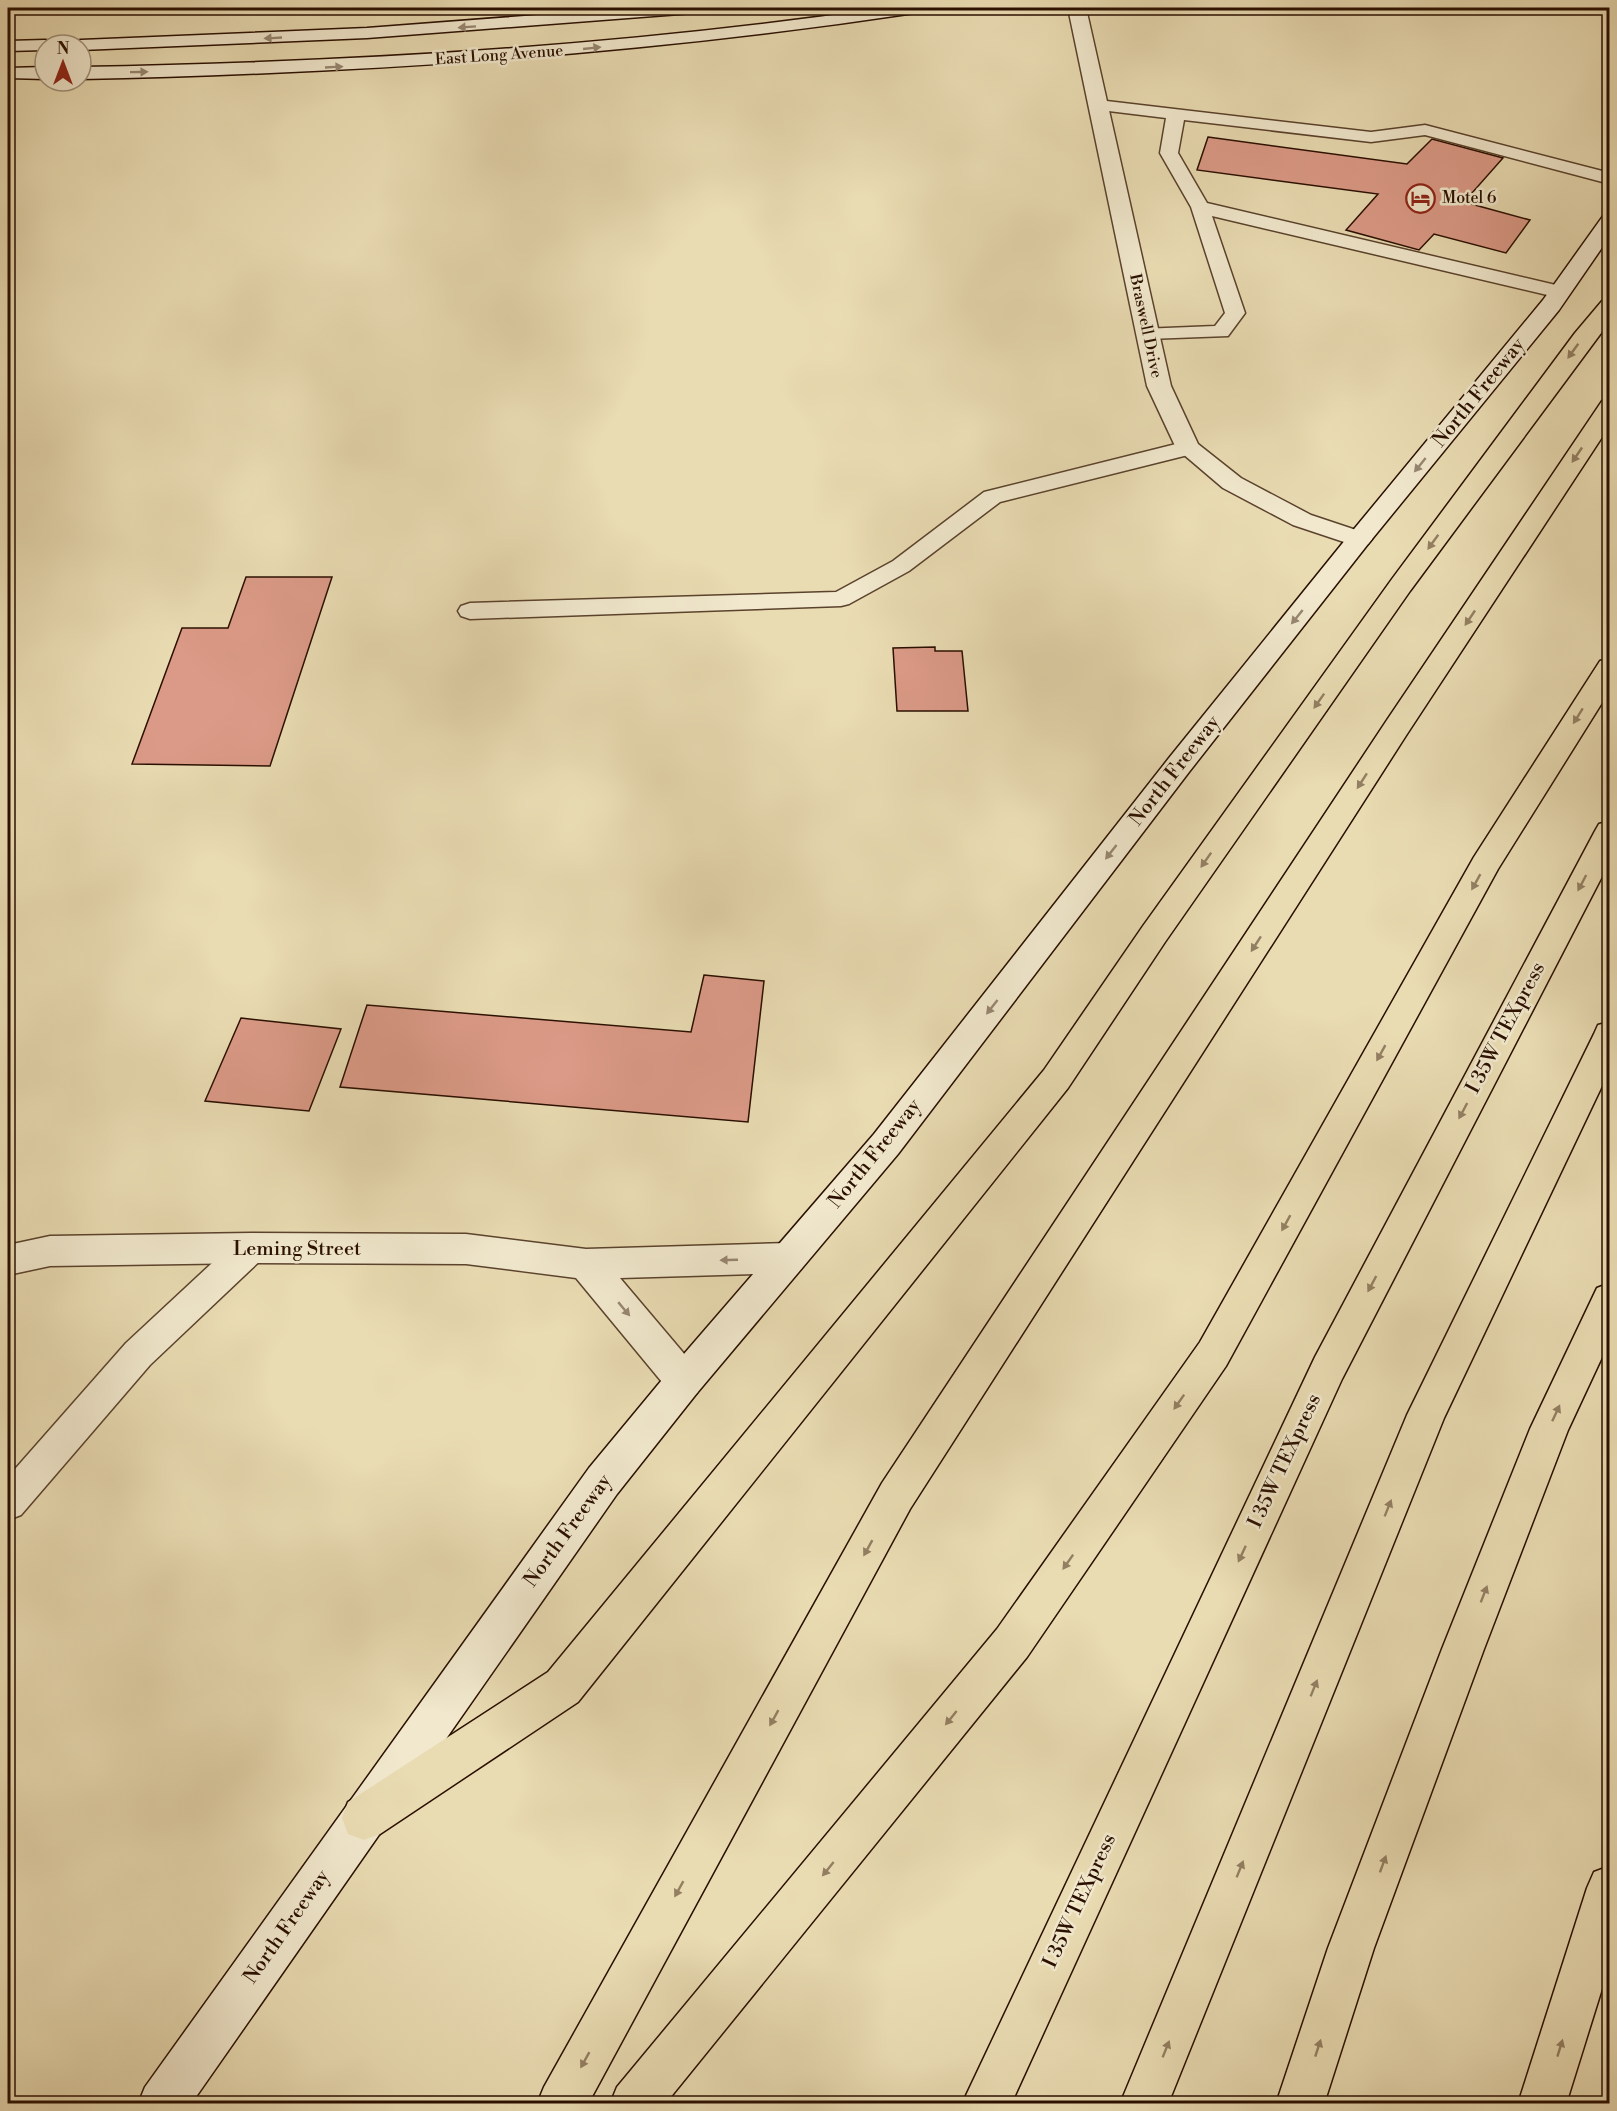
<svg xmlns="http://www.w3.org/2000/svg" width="1617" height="2111" font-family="'Libre Bodoni',serif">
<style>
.building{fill:#db9a87;stroke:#2a0f00;stroke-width:1.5}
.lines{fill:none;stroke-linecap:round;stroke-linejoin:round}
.lane-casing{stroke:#5a422c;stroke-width:3}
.street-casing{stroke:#5a422c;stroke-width:3}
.secondary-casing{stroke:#2a0f00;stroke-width:3}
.highway-casing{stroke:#2a0f00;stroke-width:3}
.lane{fill:#f1e8cd;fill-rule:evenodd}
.street{fill:#f1e8cd;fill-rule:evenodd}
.secondary{fill:#f1e8cd;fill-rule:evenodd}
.highway{fill:#e9dbb2;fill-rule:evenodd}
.oneway{fill:#978671}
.oneway2{fill:#937f62}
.labels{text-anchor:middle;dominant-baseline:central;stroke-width:5;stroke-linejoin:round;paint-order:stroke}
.far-street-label{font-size:16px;fill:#2a0f00;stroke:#f1e8cd}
.far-poi-label{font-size:16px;fill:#2a0f00;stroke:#f1e8cd;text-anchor:start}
.street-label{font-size:20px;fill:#2a0f00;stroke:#f1e8cd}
</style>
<rect width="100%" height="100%" fill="#e9dbb2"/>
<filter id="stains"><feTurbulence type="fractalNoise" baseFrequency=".00333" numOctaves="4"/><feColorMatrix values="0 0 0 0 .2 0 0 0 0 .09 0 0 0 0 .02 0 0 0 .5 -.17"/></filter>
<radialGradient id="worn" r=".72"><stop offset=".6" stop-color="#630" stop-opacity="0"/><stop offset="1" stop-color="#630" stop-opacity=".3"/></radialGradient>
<g class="building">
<polygon points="1208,137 1407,164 1432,139 1503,158 1464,202 1530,220 1506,253 1434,234 1419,250 1346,230 1378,194 1197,170"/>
<polygon points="246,577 332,577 270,766 132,764 182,628 228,628"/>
<polygon points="935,647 935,651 962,651 968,711 897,711 893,648"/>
<polygon points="704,975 764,981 748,1122 340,1087 367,1005 691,1032"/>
<polygon points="241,1018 341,1029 309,1111 205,1101"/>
</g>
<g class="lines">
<defs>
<g id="lane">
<polygon points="1098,100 1371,132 1425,125 1610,173 1610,184 1425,135 1371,142 1184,120 1178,153 1207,203 1560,286 1567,288 1570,292 1567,296 1560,298 1212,216 1245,313 1228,336 1148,339 1141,337 1138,333 1141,329 1215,326 1225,313 1191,207 1160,153 1166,118 1092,109 1089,105 1092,101"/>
<polygon points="1188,441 1196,443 1199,448 1196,453 1000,502 909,571 849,604 841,606 470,619 461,616 458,611 461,606 470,603 836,592 893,561 984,492"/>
<polygon points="251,1234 263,1238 267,1248 263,1258 150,1365 21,1515 8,1520 8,1477 126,1343 239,1238"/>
</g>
<g id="street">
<polygon points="1068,8 1086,8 1171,386 1198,444 1241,478 1311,515 1368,534 1372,539 1368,544 1359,547 1293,525 1223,488 1176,448 1147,386"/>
<polygon points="251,1233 466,1234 586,1249 788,1243 801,1247 806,1258 801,1269 788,1273 620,1278 697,1369 703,1381 697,1393 684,1398 671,1393 576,1278 466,1264 251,1263 50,1266 8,1275 8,1245 50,1236"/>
</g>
<g id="secondary">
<polygon points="630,8 702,8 699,12 693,13 367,38 81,50 81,45 72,45 75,41 81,40 367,28"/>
<path d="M882,8H924L921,12L915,13C636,55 362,73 81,79V67C349,62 616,47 882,8Z"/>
<polygon points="45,40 51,41 54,45 45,45 45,50 8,51 8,41"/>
<polygon points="45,67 45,79 8,78 8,68"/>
<polygon points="1610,214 1610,236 1559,310 1368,544 1189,772 898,1154 697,1393 617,1494 191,2104 138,2104 145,2087 589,1468 671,1369 874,1134 1169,758 1350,534 1543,300 1603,216"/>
</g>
<g id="highway">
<polygon points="1610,300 1610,321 1410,591 1165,942 1068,1088 578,1702 380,1834 364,1840 348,1834 342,1818 348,1802 548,1672 1044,1070 1143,926 1392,579 1575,333 1602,301"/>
<polygon points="1610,399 1610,425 1407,734 910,1509 588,2104 537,2104 544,2087 882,1483 1387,720 1602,401"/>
<polygon points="1610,658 1610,690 1498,869 1226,1366 1027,1657 665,2104 610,2104 617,2087 997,1629 1200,1342 1474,857 1600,661"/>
<polygon points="1610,821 1610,861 1342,1379 1011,2104 962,2104 1315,1357 1595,831 1599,824"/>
<polygon points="1610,1022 1610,1069 1444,1418 1168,2104 1120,2104 1407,1415 1594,1034 1598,1025"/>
<polygon points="1610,1283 1610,1340 1568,1430 1484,1649 1374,1948 1324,2104 1276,2104 1328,1948 1442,1649 1530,1429 1597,1288"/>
<polygon points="1610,1866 1610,1963 1566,2104 1518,2104 1587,1888 1594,1872"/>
</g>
</defs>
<use href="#lane" class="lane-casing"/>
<use href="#street" class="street-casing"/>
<use href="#secondary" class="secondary-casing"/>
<use href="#highway" class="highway-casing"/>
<use href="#lane" class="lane"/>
<use href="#street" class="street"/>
<use href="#secondary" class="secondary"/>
<use href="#highway" class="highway"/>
</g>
<defs><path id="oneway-solid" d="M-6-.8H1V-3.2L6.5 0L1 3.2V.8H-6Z" transform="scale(1.5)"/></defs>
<g class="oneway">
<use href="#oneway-solid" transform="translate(467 27) rotate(176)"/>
<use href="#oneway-solid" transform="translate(273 38) rotate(177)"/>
<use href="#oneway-solid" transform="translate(592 48) rotate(-6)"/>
<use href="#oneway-solid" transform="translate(334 67) rotate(-3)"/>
<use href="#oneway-solid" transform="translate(139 72) rotate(-1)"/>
<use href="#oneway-solid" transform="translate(1420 465) rotate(129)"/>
<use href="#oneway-solid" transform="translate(1297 617) rotate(129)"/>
<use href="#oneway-solid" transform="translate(1111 852) rotate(128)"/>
<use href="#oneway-solid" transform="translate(992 1007) rotate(128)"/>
<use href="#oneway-solid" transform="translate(729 1260) rotate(178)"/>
<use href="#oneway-solid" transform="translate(624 1309) rotate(50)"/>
</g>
<g class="oneway2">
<use href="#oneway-solid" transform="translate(1573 351) rotate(126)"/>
<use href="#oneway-solid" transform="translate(1577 455) rotate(124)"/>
<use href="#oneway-solid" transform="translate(1433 542) rotate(126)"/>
<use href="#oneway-solid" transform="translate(1470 618) rotate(124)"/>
<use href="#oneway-solid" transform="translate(1319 701) rotate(125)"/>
<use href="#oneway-solid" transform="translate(1578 716) rotate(122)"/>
<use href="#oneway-solid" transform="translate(1362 781) rotate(123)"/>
<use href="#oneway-solid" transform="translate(1206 860) rotate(125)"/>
<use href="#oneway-solid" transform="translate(1476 882) rotate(119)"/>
<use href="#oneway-solid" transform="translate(1582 883) rotate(118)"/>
<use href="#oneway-solid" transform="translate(1256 944) rotate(123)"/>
<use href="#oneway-solid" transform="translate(1381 1053) rotate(119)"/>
<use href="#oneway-solid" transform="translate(1463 1111) rotate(118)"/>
<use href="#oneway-solid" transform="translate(1286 1223) rotate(119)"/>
<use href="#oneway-solid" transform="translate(1372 1284) rotate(118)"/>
<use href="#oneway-solid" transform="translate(1179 1402) rotate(125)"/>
<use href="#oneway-solid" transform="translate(1556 1413) rotate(-65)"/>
<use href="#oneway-solid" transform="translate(1388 1508) rotate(-68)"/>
<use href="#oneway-solid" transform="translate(868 1548) rotate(119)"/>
<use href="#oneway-solid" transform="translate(1242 1554) rotate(115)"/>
<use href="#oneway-solid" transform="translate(1068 1562) rotate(125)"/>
<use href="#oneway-solid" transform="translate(1484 1594) rotate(-69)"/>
<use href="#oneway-solid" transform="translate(1314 1688) rotate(-68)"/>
<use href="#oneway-solid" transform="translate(774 1718) rotate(119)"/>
<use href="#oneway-solid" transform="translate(951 1718) rotate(129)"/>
<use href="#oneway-solid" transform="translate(1383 1864) rotate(-70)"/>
<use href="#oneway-solid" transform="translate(828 1869) rotate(129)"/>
<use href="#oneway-solid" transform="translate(1240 1869) rotate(-68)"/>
<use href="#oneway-solid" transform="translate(679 1889) rotate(119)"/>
<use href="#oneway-solid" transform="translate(1318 2048) rotate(-72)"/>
<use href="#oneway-solid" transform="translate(1560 2048) rotate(-73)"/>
<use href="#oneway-solid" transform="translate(1166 2049) rotate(-68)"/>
<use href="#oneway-solid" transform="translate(585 2060) rotate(119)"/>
</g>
<defs>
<symbol id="hotel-ring" viewBox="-11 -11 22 22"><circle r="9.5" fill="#f1e8cd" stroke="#8f2418" stroke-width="1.5"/><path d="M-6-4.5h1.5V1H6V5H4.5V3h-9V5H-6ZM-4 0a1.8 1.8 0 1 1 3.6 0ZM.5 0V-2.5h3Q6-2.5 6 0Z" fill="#8f2418"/></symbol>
</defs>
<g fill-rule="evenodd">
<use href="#hotel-ring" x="1404" y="182" width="33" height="33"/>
</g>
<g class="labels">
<g class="far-street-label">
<text transform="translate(499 55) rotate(-4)">East Long Avenue</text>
<text transform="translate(1146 326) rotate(78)">Braswell Drive</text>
</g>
<g class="far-poi-label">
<text x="1442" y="198">Motel 6</text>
</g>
<g class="street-label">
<text transform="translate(1479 393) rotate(-51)">North Freeway</text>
<text transform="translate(1175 771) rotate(-52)">North Freeway</text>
<text transform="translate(1506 1028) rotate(-62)">I 35W TEXpress</text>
<text transform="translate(875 1154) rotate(-51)">North Freeway</text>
<text x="297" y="1249">Leming Street</text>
<text transform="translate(1285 1461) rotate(-65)">I 35W TEXpress</text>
<text transform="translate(568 1531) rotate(-54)">North Freeway</text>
<text transform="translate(1080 1901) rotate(-65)">I 35W TEXpress</text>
<text transform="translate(287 1927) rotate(-55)">North Freeway</text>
</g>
</g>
<rect width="1617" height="2111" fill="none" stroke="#e9dbb2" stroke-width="30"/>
<rect x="9" y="9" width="1599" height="2093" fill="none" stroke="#2a0f00" stroke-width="3"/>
<rect x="15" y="15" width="1587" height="2081" fill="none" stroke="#2a0f00" stroke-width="1.5"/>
<g transform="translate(63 63)"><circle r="28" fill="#f1e8cd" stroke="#a1917b" stroke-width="1.5"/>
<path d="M0-4.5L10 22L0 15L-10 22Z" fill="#8f2418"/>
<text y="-9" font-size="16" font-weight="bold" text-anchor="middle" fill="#2a0f00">N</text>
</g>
<rect width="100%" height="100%" filter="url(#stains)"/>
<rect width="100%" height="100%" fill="url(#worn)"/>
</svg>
